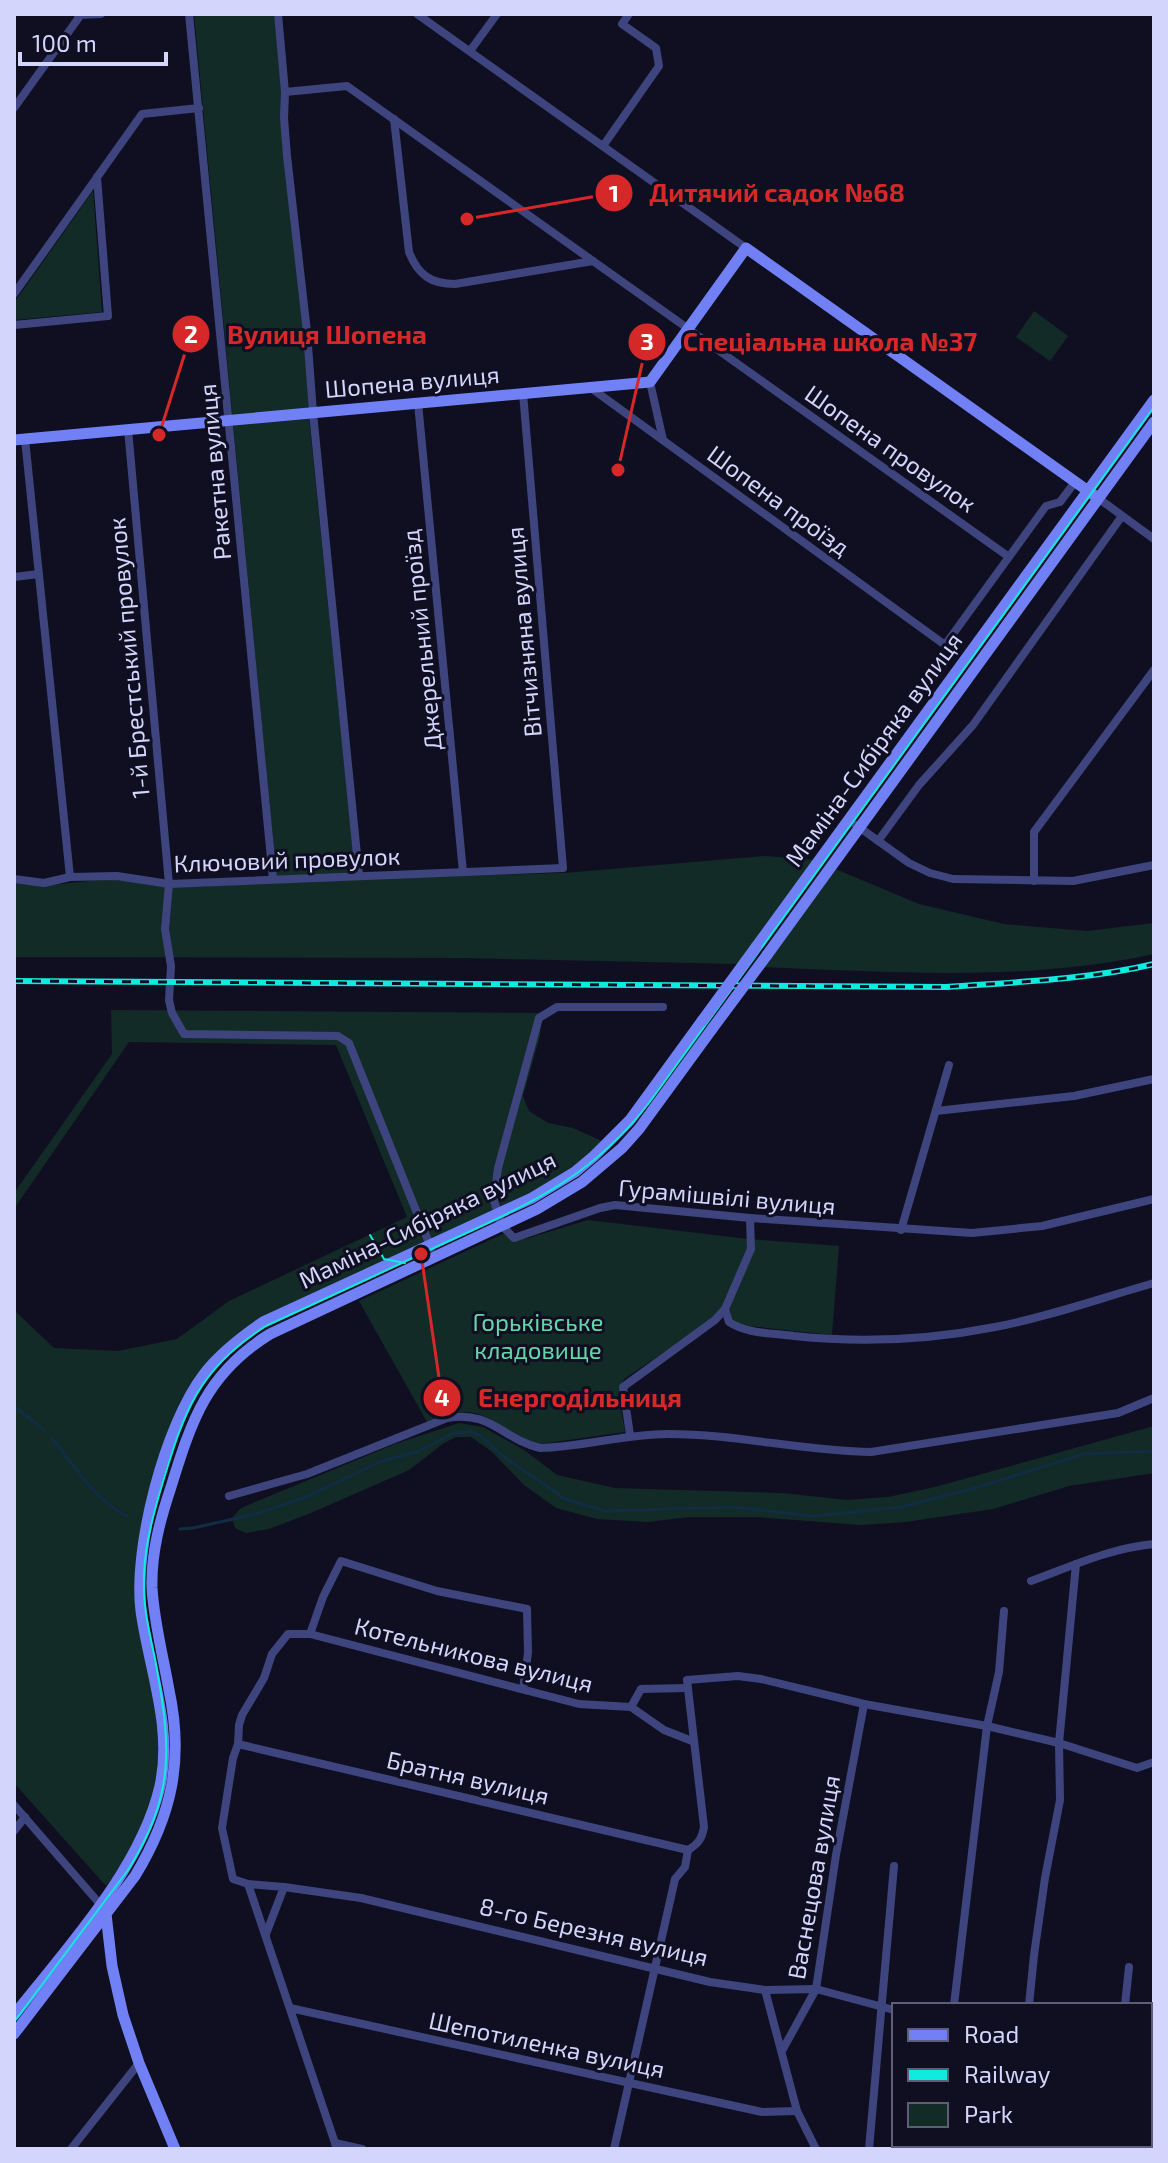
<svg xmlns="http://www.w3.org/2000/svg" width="1168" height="2163" font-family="'Exo 2',sans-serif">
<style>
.green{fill:#132b27}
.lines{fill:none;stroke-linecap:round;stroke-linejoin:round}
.stream{stroke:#112d44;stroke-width:3}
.street{stroke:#3e457e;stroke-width:8}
.secondary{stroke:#7181f5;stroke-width:11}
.tram{stroke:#10ebe0;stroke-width:2}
.rail-casing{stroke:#10ebe0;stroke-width:6}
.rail{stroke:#100f22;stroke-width:3;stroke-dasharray:9;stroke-linecap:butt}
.secondary-bridge{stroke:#7181f5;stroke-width:11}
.labels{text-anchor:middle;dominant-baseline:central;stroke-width:6;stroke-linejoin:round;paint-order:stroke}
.street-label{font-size:24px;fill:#d3d5fc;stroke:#100f22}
.park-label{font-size:24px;fill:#64d7a9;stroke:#100f22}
.leader{fill:none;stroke:#d62828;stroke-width:3}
.callout-dot{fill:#d62828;stroke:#100f22;stroke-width:3}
.mark-label{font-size:24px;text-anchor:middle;font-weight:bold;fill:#fff}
.callout-label{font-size:26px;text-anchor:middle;font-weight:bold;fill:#d62828;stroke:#100f22;stroke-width:6;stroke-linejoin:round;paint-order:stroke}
</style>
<rect width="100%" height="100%" fill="#100f22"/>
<g class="green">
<path d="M194,14H274L305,344L309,418L356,879L564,873L765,856L815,860L739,964L462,958L14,957V883C47,889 78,880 112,880C130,880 148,886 166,887C203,888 241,884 277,882Z"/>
<polygon points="93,191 102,312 14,320 14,303"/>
<polygon points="1034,311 1068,336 1050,361 1016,337"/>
<path d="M833,868L919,904L1004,924L1087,931L1154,923V954C1028,982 890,972 761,967Z"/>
<polygon points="111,1010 541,1013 540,1036 523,1096 529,1111 548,1123 573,1128 604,1142 572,1169 530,1194 261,1319 190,1388 137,1563 159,1731 157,1781 150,1811 121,1865 106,1886 14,1783 14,1310 54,1348 118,1351 177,1339 229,1301 407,1217 336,1045 129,1042 14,1209 14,1193 112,1054"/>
<path d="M588,1220L748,1239L839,1246L832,1335L740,1325L732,1319L729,1308L624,1379C615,1393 623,1416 625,1432L540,1444C487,1432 493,1395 427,1422L359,1301L507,1232L525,1239Z"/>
<polygon points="459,1423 483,1427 524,1450 557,1475 615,1488 782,1493 847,1500 888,1497 935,1487 1154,1426 1154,1473 1069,1486 993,1509 906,1522 861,1525 756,1517 690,1517 647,1522 597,1519 556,1508 524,1485 491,1451 471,1437 456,1437 444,1443 409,1470 311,1513 269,1529 246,1533 235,1528 232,1518 241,1508 395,1444"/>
</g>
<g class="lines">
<g class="stream">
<polyline points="14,1406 44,1430"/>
<path d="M52,1438C74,1465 95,1501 127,1516"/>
<polyline points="180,1529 193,1528 256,1514 306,1497 382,1461 417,1452 451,1434 469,1431 481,1436 503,1456 565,1499 605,1511 734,1507 814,1516 901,1507 975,1488 1084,1454 1154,1451"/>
</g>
<g class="street">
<polyline points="189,14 273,879"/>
<polyline points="278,14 285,92 284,118 287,156 307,332 313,413 359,875"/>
<polyline points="417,14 746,248"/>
<polyline points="78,15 101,14"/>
<polyline points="470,51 497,14"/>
<polyline points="285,92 347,86 1009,557"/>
<polyline points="14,108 80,16"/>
<path d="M394,119L409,252C418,275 431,284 455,284L593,261"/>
<polyline points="603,146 659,66 656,48 622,24 629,14"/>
<polyline points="14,294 142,114 199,108"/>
<polyline points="14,325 108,316 97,177"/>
<polyline points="650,382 663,440"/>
<polyline points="591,388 945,645 1046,506 1060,502 1075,482"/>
<polyline points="418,403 463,872"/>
<polyline points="128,429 169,884 165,929 171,966 169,1000 172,1013 184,1034 338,1036 349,1043 431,1248"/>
<polyline points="25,439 70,877"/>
<polyline points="1098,498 1154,539"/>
<polyline points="14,577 39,574"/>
<polyline points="856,825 909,863 930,873 953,879 1073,881 1154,865"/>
<polyline points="878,841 919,785 973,725 1122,516"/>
<polyline points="14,879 44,883 70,877 117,876 169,884 563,868 523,393"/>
<polyline points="1034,881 1034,832 1154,670"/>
<polyline points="663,1007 557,1007 539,1018 498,1168 494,1201 502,1226 514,1238 600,1208 615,1205 750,1218 972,1233 1042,1226 1154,1199"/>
<polyline points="936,1111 1074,1096 1154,1079"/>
<polyline points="901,1230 949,1065"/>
<path d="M725,1309L729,1322C747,1334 772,1333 794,1336C860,1343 929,1340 995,1327C1048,1317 1101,1298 1154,1283"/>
<polyline points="630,1435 623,1387 715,1320 725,1309 751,1249 750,1218"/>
<path d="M229,1496L307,1474L447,1418C491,1410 502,1439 540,1448C583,1447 625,1434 668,1434C736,1434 803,1451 871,1452L1118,1413L1154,1398"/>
<path d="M1031,1581C1072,1566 1111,1548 1154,1544"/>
<polyline points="310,1634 323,1597 341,1561 437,1591 527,1609 528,1653 523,1689"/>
<polyline points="631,1707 641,1689 688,1688"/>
<polyline points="238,1744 688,1850"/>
<polyline points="14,1805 99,1903"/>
<polyline points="14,1831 25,1817"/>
<path d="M688,1850C698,1844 702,1839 704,1827L687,1680L738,1676L761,1679L864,1704L987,1726L1059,1743L1137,1768L1154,1762"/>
<polyline points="248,1884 337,2149"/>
<polyline points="284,1887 361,1898 710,1982 765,1990 816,1989 894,2010"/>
<polyline points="266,1934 284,1887 248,1884 233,1879 222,1828 233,1758 238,1744 239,1725 242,1715 264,1678 272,1654 288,1634 310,1634 579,1704 631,1707 664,1730 692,1741"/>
<polyline points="765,1990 797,2111 816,2149"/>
<polyline points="954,2005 987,1726 999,1672 1004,1611"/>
<polyline points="1029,2005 1034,1955 1045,1878 1060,1800 1059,1743 1076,1564"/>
<polyline points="1125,2005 1129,1967"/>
<polyline points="290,2008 762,2112 797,2111"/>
<polyline points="783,2049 816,1989 836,1855 864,1704"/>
<polyline points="1150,2076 1154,2077"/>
<polyline points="335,2143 362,2149"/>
<polyline points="71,2149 139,2063"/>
<polyline points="614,2149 675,1879 685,1867 688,1850"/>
<polyline points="869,2149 894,1866"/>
<polyline points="943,2149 943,2145"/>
<polyline points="1105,2149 1105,2145"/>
</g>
<g class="secondary">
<polyline points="14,440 650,382 746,248 1098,498"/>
<polyline points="756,947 1154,400"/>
<polyline points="767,955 1154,422"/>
<polyline points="106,1914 112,1966 123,2015 139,2063 175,2149"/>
<path d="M14,2015C66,1949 141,1869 160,1786C173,1727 149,1669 141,1611C133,1548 165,1425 204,1374C220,1353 241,1337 263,1322L532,1198L575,1172L594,1156L630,1120L702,1021"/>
<path d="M14,2034L135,1876C172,1815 184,1760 169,1690C163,1656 154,1622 152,1588C151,1553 160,1520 171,1487C192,1419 207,1373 270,1334L537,1209L582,1182L622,1148L639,1129L712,1029"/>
</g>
<g class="tram">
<polyline points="370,1235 384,1259 405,1263"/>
<path d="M14,2022L128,1870C176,1793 171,1745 155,1659C150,1635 144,1611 144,1587C143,1551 152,1519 162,1485C184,1412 198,1369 266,1326C323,1300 381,1273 438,1246C524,1206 589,1181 649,1103L1154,407"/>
</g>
<defs>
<path id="rail" d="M14,981L946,987C1015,982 1086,980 1154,964"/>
</defs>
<use href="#rail" class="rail-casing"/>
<use href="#rail" class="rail"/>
<g class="secondary-bridge">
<polyline points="702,1021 756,947"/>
<polyline points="712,1029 767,955"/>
</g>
</g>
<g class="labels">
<g class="street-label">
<text transform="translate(412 381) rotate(-5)">Шопена вулиця</text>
<text transform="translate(891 448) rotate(35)">Шопена провулок</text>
<text transform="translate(214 472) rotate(-95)">Ракетна вулиця</text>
<text transform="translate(779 500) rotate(36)">Шопена проїзд</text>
<text transform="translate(523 632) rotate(-95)">Вітчизняна вулиця</text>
<text transform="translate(421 640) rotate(-96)">Джерельний проїзд</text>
<text transform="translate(128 658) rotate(-95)">1-й Брестський провулок</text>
<text transform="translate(873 749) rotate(-54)">Маміна-Сибіряка вулиця</text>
<text transform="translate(287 859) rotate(-2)">Ключовий провулок</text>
<text transform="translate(727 1196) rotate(5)">Гурамішвілі вулиця</text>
<text transform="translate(427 1219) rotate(-26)">Маміна-Сибіряка вулиця</text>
<text transform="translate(474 1654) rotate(14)">Котельникова вулиця</text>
<text transform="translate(468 1777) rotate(13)">Братня вулиця</text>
<text transform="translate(813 1877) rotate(-80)">Васнецова вулиця</text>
<text transform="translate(594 1931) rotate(13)">8-го Березня вулиця</text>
<text transform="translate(547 2044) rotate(12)">Шепотиленка вулиця</text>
</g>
<g class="park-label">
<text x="538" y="1321">Горьківське<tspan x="538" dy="28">кладовище</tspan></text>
</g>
</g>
<path class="leader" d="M467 219L614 193M159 435L191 334M618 470L647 342M421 1254L442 1398"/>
<g class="callout-dot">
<circle cx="467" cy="219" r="8"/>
<circle cx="159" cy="435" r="8"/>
<circle cx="618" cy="470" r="8"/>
<circle cx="421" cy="1254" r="8"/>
<circle cx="614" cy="193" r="20"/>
<circle cx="191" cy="334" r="20"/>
<circle cx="647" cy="342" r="20"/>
<circle cx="442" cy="1398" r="20"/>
</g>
<g class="mark-label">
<text x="614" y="202">1</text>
<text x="191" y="343">2</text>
<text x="647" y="350">3</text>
<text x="442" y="1406">4</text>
</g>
<g class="callout-label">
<text x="777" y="202">Дитячий садок №68</text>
<text x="327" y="344">Вулиця Шопена</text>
<text x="830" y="351">Спеціальна школа №37</text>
<text x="580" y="1407">Енергодільниця</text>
</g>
<rect width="1168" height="2163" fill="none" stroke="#d3d5fc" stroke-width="32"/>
<rect x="892" y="2003" width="260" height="144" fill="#100f22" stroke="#5e5e79" stroke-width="2"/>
<rect x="908" y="2029" width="40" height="12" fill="#7181f5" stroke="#5e5e79" stroke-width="2"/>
<text x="964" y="2043" font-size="24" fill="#d3d5fc">Road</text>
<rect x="908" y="2069" width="40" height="12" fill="#10ebe0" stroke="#5e5e79" stroke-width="2"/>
<text x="964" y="2083" font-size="24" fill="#d3d5fc">Railway</text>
<rect x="908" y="2103" width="40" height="24" fill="#132b27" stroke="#5e5e79" stroke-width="2"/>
<text x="964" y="2123" font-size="24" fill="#d3d5fc">Park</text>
<path d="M20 52v12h146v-12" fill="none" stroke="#d3d5fc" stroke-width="4"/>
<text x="32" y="52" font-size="24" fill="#d3d5fc" stroke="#100f22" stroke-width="6" paint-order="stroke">100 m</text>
</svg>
